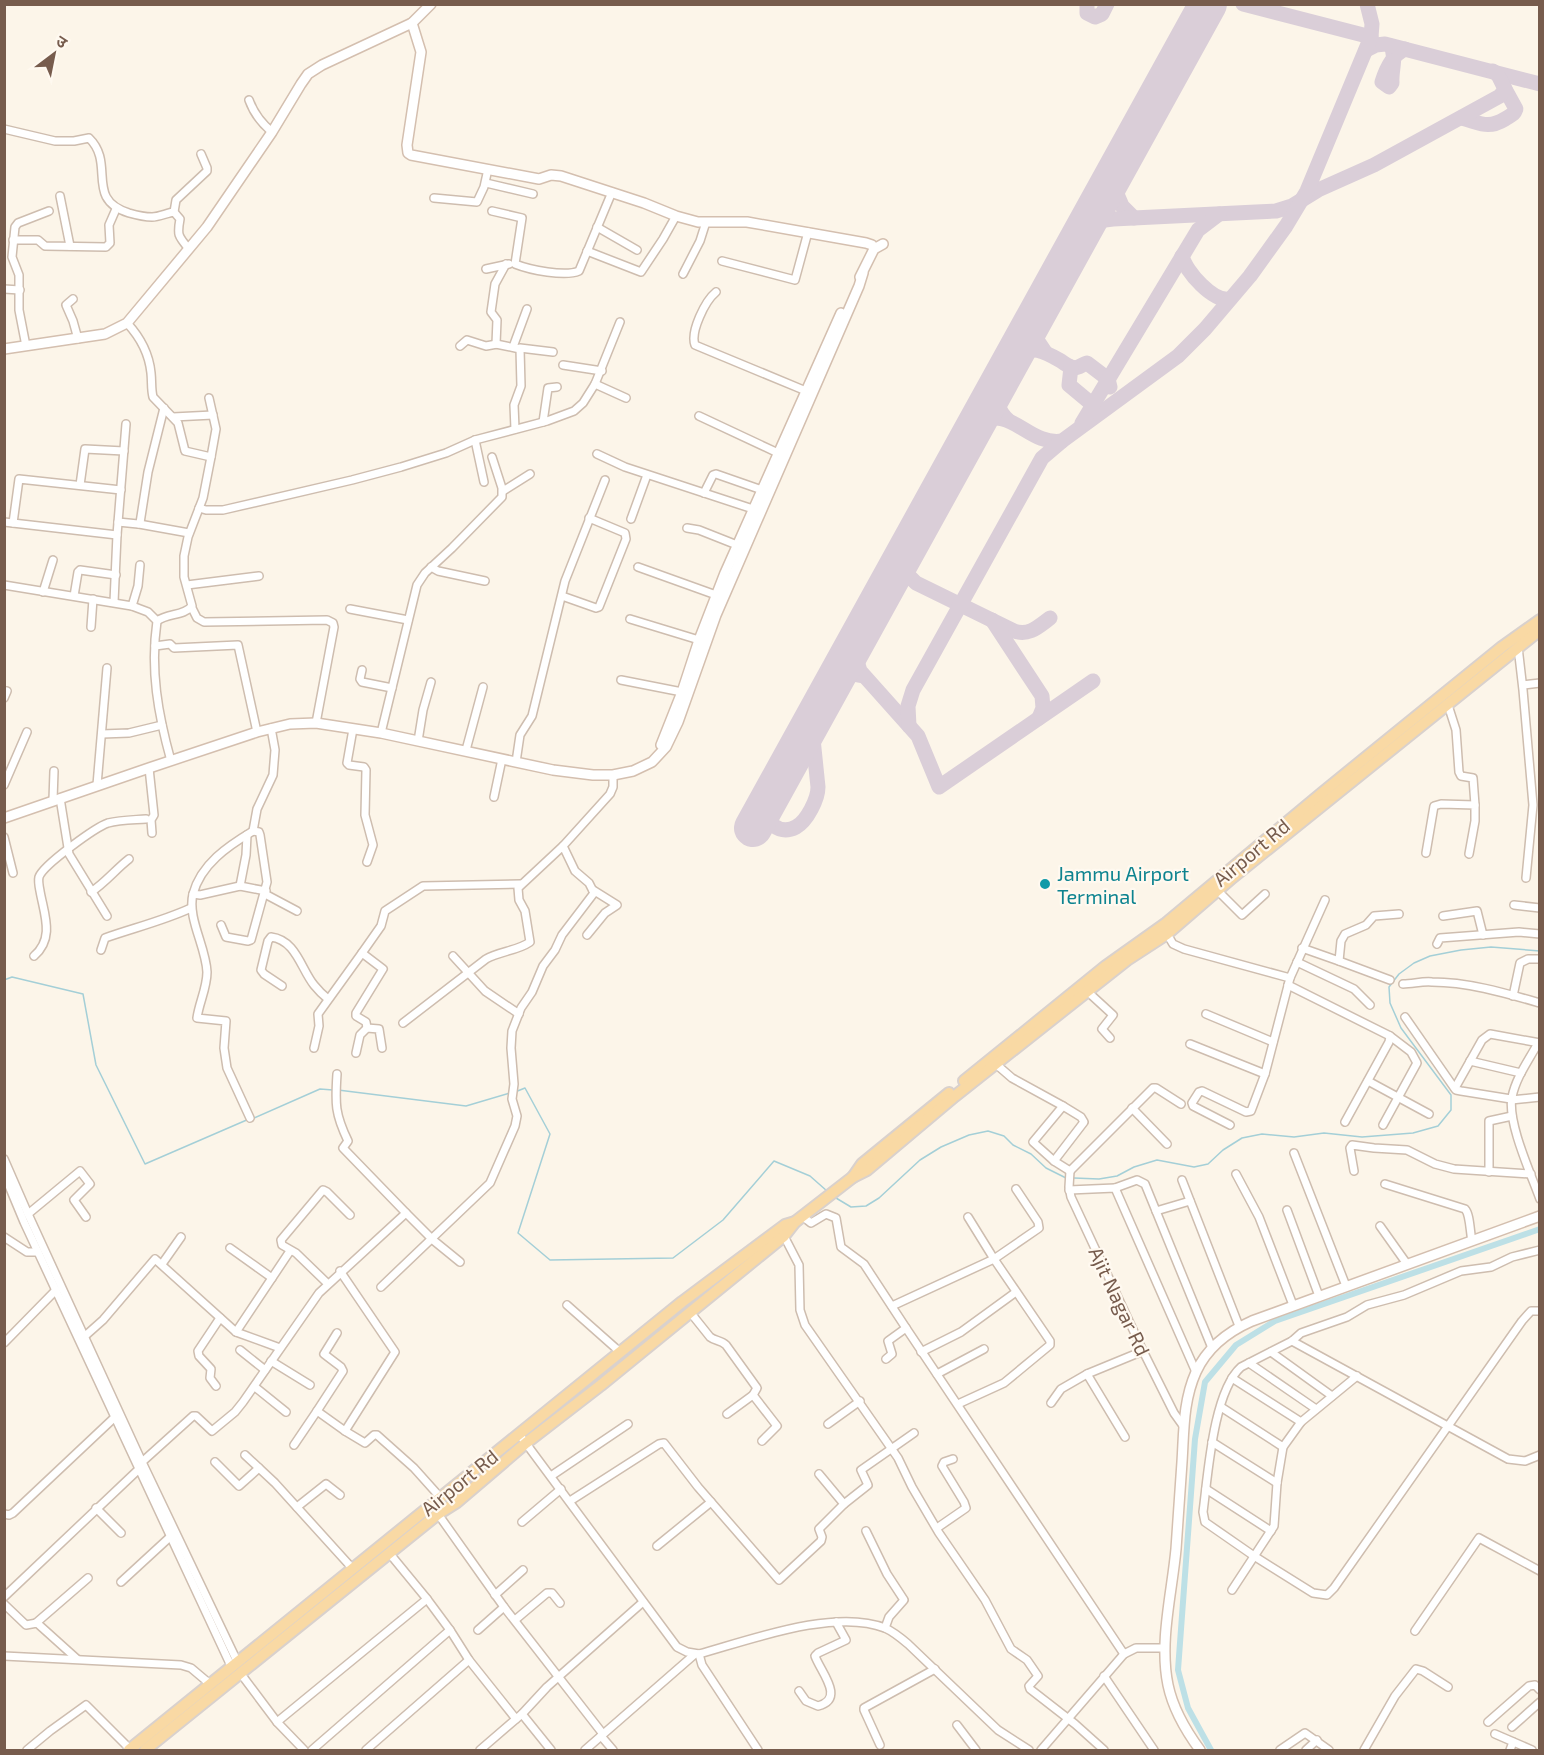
<svg xmlns="http://www.w3.org/2000/svg" width="1544" height="1755" font-family="'Exo 2','Noto Sans Devanagari',sans-serif">
<style>
.lines{fill:none;stroke-linecap:round;stroke-linejoin:round}
.stream{stroke:#a4cfd7;stroke-width:1.5}
.canal{stroke:#bde0e6;stroke-width:6}
.taxiway{stroke:#daced8;stroke-width:15}
.runway{stroke:#daced8;stroke-width:38}
.street-casing{stroke:#cebdaf;stroke-width:10}
.secondary-casing{stroke:#d4bfaf;stroke-width:12}
.primary-casing{stroke:#d9d1cd;stroke-width:14}
.street{stroke:#fff;stroke-width:7}
.secondary{stroke:#fff;stroke-width:9}
.primary{stroke:#f9d9a4;stroke-width:10}
.culture-dot{fill:#0f9aa8;stroke:#fff9f0;stroke-width:2}
.labels{text-anchor:middle;dominant-baseline:central;stroke-width:4.5;stroke-linejoin:round;paint-order:stroke}
.street-label{font-size:20px;fill:#775c4d;stroke:#fff9f0}
.culture-label{font-size:20px;fill:#0d838f;stroke:#fff9f0;text-anchor:start}
</style>
<rect width="100%" height="100%" fill="#fcf5e9"/>
<g class="lines">
<g class="stream">
<polyline points="4,980 12,977 83,994 96,1065 145,1164 249,1119"/>
<polyline points="338,1090 466,1106 510,1093"/>
<polyline points="515,1092 525,1088 550,1134 518,1233 550,1260 673,1258 723,1220 774,1161 810,1176 827,1191"/>
<polyline points="254,1118 320,1089 333,1090"/>
<polyline points="1074,1178 1099,1179 1117,1176 1134,1167 1157,1160 1194,1167 1208,1164 1223,1150 1242,1138 1262,1134 1294,1137 1324,1133 1362,1137 1413,1133 1438,1126 1451,1110 1451,1095 1401,1028 1390,1003 1389,987 1399,974 1414,963 1430,956 1461,950 1491,947 1540,951"/>
<polyline points="836,1198 851,1207 866,1206 879,1198 920,1160 941,1147 969,1135 988,1131 1004,1136 1013,1145 1031,1154 1046,1168 1066,1178"/>
</g>
<polyline class="canal" points="1211,1750 1188,1708 1178,1670 1195,1439 1205,1382 1236,1345 1275,1321 1540,1229"/>
<g class="taxiway">
<polyline points="1087,4 1087,13 1095,17 1102,14 1107,4"/>
<polyline points="1199,4 1200,20"/>
<polyline points="1243,4 1371,37"/>
<path d="M1391,46C1397,58 1391,70 1392,83L1389,87L1382,82C1386,69 1392,55 1405,49"/>
<polyline points="1366,50 1376,45 1385,44 1540,84"/>
<path d="M1461,118C1479,122 1487,130 1505,119C1511,115 1514,115 1516,109L1505,89"/>
<polyline points="1111,180 1122,206 1134,218"/>
<polyline points="1086,226 1097,221 1113,219 1256,212 1276,211 1292,206 1318,190 1374,165 1500,96 1505,89 1498,75 1493,71"/>
<path d="M1182,256C1186,272 1213,302 1230,299"/>
<polyline points="1034,321 1035,337 1045,352"/>
<path d="M1013,357C1034,345 1042,350 1061,361C1065,364 1070,367 1074,368C1079,368 1083,364 1087,363L1108,379L1110,387"/>
<polyline points="1071,367 1069,385 1093,405"/>
<path d="M996,388C996,401 998,411 1008,420"/>
<path d="M977,423C1012,404 1028,446 1062,441L1178,356L1205,329L1250,276L1286,226L1307,191L1371,37L1372,24L1367,4"/>
<polyline points="1082,423 1198,230 1219,214"/>
<path d="M901,559L907,574L916,583L1014,631C1029,636 1038,627 1050,618"/>
<polyline points="992,620 1042,696 1043,708 1039,718"/>
<polyline points="856,642 856,658 860,671 918,736 939,787 1093,681"/>
<polyline points="837,676 847,673 863,676"/>
<polyline points="909,726 908,706 913,690 1042,458 1062,441"/>
<path d="M789,763L767,792L762,806C764,821 779,836 796,827C807,821 818,799 818,787L812,729L813,719"/>
</g>
<polyline class="runway" points="753,828 1208,4"/>
<defs>
<g id="street">
<path d="M249,100C254,114 261,123 272,132"/>
<path d="M4,129L55,141H74L89,138C116,164 84,199 129,213C136,215 144,217 152,217C159,217 167,213 174,212L180,219C177,235 178,236 189,249"/>
<polyline points="486,183 533,194"/>
<polyline points="60,196 70,246"/>
<polyline points="434,198 477,202 484,187 488,169"/>
<path d="M492,211L522,218L515,264C530,270 565,277 579,271L612,192"/>
<polyline points="174,212 176,200 207,171 207,168 201,154"/>
<polyline points="597,227 637,250"/>
<polyline points="13,240 38,240 45,246 106,247 110,243 109,225 116,209"/>
<polyline points="587,251 641,272 663,239 676,216"/>
<polyline points="722,261 795,280 808,232"/>
<polyline points="506,264 495,284 491,312 497,320 496,344 520,349 521,386 514,405 515,429"/>
<polyline points="486,269 509,264"/>
<polyline points="683,274 700,241 706,222"/>
<polyline points="4,289 20,290"/>
<path d="M716,292C705,301 690,332 695,345L806,391"/>
<polyline points="73,299 66,305 73,321 78,339"/>
<path d="M127,323C140,337 149,353 151,373C152,382 151,389 153,397L178,423L185,451L211,457"/>
<polyline points="26,346 19,310 19,275 12,257 15,227 18,223 49,211"/>
<polyline points="460,346 467,340 486,346 497,344"/>
<polyline points="513,347 527,309"/>
<polyline points="520,348 553,352"/>
<polyline points="563,365 602,371"/>
<polyline points="595,384 626,398"/>
<polyline points="699,416 778,453"/>
<polyline points="173,417 213,415"/>
<polyline points="543,422 548,388 557,387"/>
<polyline points="475,440 484,482"/>
<polyline points="597,454 625,467 753,509"/>
<polyline points="80,485 85,449 124,451"/>
<polyline points="503,491 530,474"/>
<polyline points="704,493 713,475 716,474 762,490"/>
<polyline points="199,508 206,510 223,510 352,480 401,467 446,453 475,440 547,421 574,411 583,403 595,384 620,322"/>
<polyline points="631,519 647,475"/>
<polyline points="4,522 117,535"/>
<polyline points="118,522 138,524 140,523 148,472 164,408"/>
<polyline points="13,523 19,479 121,490"/>
<polyline points="139,524 189,533"/>
<polyline points="687,528 699,530 737,545"/>
<polyline points="431,567 438,571 485,581"/>
<polyline points="638,567 716,595"/>
<path d="M4,585L132,606L148,612L157,621C150,670 158,714 171,761"/>
<polyline points="187,585 259,576"/>
<polyline points="43,592 53,560"/>
<polyline points="74,596 78,572 80,570 116,575"/>
<polyline points="562,596 596,608 599,607 626,539 625,533 589,518"/>
<polyline points="114,602 117,535 126,424"/>
<polyline points="132,606 138,586 140,565"/>
<polyline points="192,608 197,618 204,622 327,620 333,623 334,627 316,723"/>
<polyline points="350,609 408,620"/>
<polyline points="630,619 699,640"/>
<path d="M157,621C168,613 184,616 192,606L184,577V556L188,537L203,498L211,457L216,429L209,398"/>
<polyline points="91,627 93,599"/>
<polyline points="155,646 170,644 174,648 238,645 257,732"/>
<polyline points="1518,647 1523,690 1533,805 1526,878"/>
<polyline points="362,670 360,679 362,682 392,688"/>
<polyline points="621,680 682,692"/>
<polyline points="1523,685 1540,683"/>
<polyline points="4,698 7,691"/>
<polyline points="1448,705 1456,730 1459,772 1461,776 1473,778 1475,805"/>
<polyline points="353,729 347,763 349,765 364,767 366,770 365,815 373,845 367,862"/>
<polyline points="381,733 417,585 425,573 452,548 502,497 502,488 492,457"/>
<polyline points="102,734 129,733 162,725"/>
<polyline points="418,741 423,710 431,682"/>
<polyline points="466,750 483,687"/>
<polyline points="516,762 520,735 532,716 565,581 605,480"/>
<polyline points="149,768 154,815 151,820 152,833"/>
<polyline points="4,785 27,732"/>
<polyline points="97,785 107,668"/>
<polyline points="494,797 502,759"/>
<polyline points="60,798 69,854 107,916"/>
<polyline points="53,800 54,771"/>
<polyline points="253,831 257,809 273,775 275,750 271,728"/>
<polyline points="247,835 246,855 240,886 266,891"/>
<polyline points="4,837 13,873"/>
<polyline points="563,846 610,794 613,787 613,775"/>
<polyline points="1426,853 1434,806 1441,804 1475,805 1475,821 1469,854"/>
<path d="M240,886L200,895L193,894C201,864 228,846 253,831"/>
<polyline points="1218,891 1242,915 1265,894"/>
<path d="M91,892C105,883 116,869 129,859"/>
<path d="M193,894C187,918 206,947 207,972C207,988 199,1003 197,1018L226,1021L224,1048L227,1068L250,1118"/>
<polyline points="265,894 297,911"/>
<polyline points="1514,905 1540,908"/>
<polyline points="1443,916 1477,911 1483,935"/>
<polyline points="221,925 226,937 248,941 251,940 267,882 260,835 259,832 253,831"/>
<polyline points="1167,934 1173,944 1184,949 1290,978 1265,1074 1251,1111 1246,1112 1202,1091 1199,1092 1192,1103 1193,1106 1230,1125"/>
<polyline points="587,935 605,913 617,905 593,890"/>
<polyline points="1437,944 1440,938 1519,932 1540,934"/>
<polyline points="1302,948 1339,961 1341,941 1345,934 1366,925 1374,916 1399,914"/>
<path d="M101,950L105,938C133,928 163,921 191,908"/>
<polyline points="362,953 381,926 385,911 423,886 521,884"/>
<path d="M34,956C55,938 44,914 40,891C39,886 38,881 39,877C43,865 96,827 108,823C120,820 133,820 146,819"/>
<polyline points="453,956 485,991 519,1014"/>
<polyline points="1339,961 1390,980"/>
<polyline points="1297,962 1354,989 1370,1005"/>
<polyline points="1290,978 1325,900"/>
<path d="M1403,984C1413,984 1422,981 1432,982C1468,982 1505,993 1540,1003"/>
<polyline points="1288,985 1390,1036 1389,1042 1345,1122"/>
<path d="M282,986L264,974L261,970L268,941L271,937C296,940 301,969 314,985C318,990 323,995 328,999"/>
<polyline points="1088,992 1113,1015 1102,1029 1110,1038"/>
<polyline points="1513,996 1520,963 1528,959 1540,959"/>
<polyline points="1206,1014 1273,1042"/>
<polyline points="1405,1017 1455,1089"/>
<path d="M1538,1043C1529,1060 1516,1077 1512,1097C1507,1122 1531,1174 1540,1199"/>
<polyline points="1190,1044 1265,1074"/>
<polyline points="314,1048 319,1026 318,1014 362,953 383,969 356,1013 356,1016 366,1022 367,1028"/>
<polyline points="356,1053 360,1035 367,1028 379,1029 382,1048"/>
<polyline points="1470,1061 1521,1073"/>
<polyline points="997,1065 1012,1078 1063,1106 1033,1142 1054,1161 1070,1171"/>
<polyline points="1368,1081 1429,1114"/>
<polyline points="1511,1099 1461,1091 1456,1090 1455,1088 1482,1040 1490,1034 1540,1043"/>
<polyline points="1511,1100 1540,1097"/>
<polyline points="1132,1108 1167,1144"/>
<polyline points="1383,1125 1417,1063 1411,1052 1390,1036"/>
<polyline points="1294,1153 1346,1286"/>
<polyline points="4,1159 28,1214 142,1462 237,1661"/>
<polyline points="1054,1161 1084,1122 1081,1117 1063,1106"/>
<polyline points="1070,1171 1069,1187 1071,1197 1143,1351 1174,1413 1184,1427"/>
<polyline points="1070,1171 1153,1088 1156,1088 1181,1104"/>
<polyline points="1354,1171 1350,1148 1352,1145 1374,1148 1407,1150 1435,1164 1454,1169 1531,1174"/>
<polyline points="1489,1172 1489,1121 1512,1116"/>
<polyline points="4,1174 24,1222 231,1666"/>
<polyline points="1236,1174 1259,1217 1293,1305"/>
<polyline points="1182,1180 1239,1326"/>
<path d="M1385,1184L1465,1209C1470,1214 1470,1232 1472,1241"/>
<polyline points="1115,1188 1137,1180 1145,1184 1212,1348"/>
<polyline points="1069,1190 1115,1188 1196,1372"/>
<polyline points="1287,1210 1319,1296"/>
<polyline points="1156,1211 1190,1201"/>
<polyline points="406,1213 433,1240 460,1262"/>
<polyline points="28,1214 80,1171 90,1184 74,1200 86,1217"/>
<polyline points="802,1216 811,1223 826,1214 836,1218 841,1247 864,1264 906,1328 888,1341 892,1354 886,1359"/>
<polyline points="1380,1226 1407,1264"/>
<polyline points="784,1236 799,1265 800,1310 805,1325 898,1458 912,1487 939,1533 985,1600 1011,1649 1027,1660 1038,1676 1029,1686 1030,1689 1075,1724 1104,1750"/>
<polyline points="4,1237 27,1252 38,1252"/>
<polyline points="230,1248 272,1278"/>
<path d="M1540,1250L1512,1257L1491,1267L1461,1271L1404,1295L1367,1305L1347,1317L1301,1333L1292,1341L1241,1367C1213,1392 1208,1475 1203,1512L1205,1522L1254,1556L1313,1593L1327,1595L1334,1588L1522,1321L1531,1311H1540"/>
<polyline points="162,1264 181,1237"/>
<polyline points="327,1283 296,1253 282,1245 281,1240 323,1190 327,1192 350,1215"/>
<path d="M381,1287L490,1183L515,1126L517,1116L512,1099L514,1084L511,1048L512,1031L521,1008L532,992L543,966L555,950L562,935L594,893L589,883L575,871L563,846L518,888L519,900L525,911L530,942C517,951 500,951 486,959L403,1023"/>
<polyline points="567,1305 620,1352"/>
<polyline points="892,1306 994,1259 968,1217"/>
<path d="M690,1312L710,1337C715,1341 721,1340 726,1345L757,1388L753,1395L727,1414"/>
<polyline points="906,1328 1124,1654"/>
<polyline points="337,1333 324,1354 341,1367 343,1371 317,1411 345,1431 395,1352 340,1271"/>
<polyline points="85,1336 103,1320 155,1259 236,1332"/>
<polyline points="1292,1341 1508,1459 1525,1461 1540,1455"/>
<polyline points="4,1343 56,1290"/>
<polyline points="280,1348 236,1332 290,1251"/>
<polyline points="240,1350 265,1370"/>
<polyline points="921,1352 961,1332 1016,1292"/>
<polyline points="1271,1352 1332,1396"/>
<polyline points="271,1361 310,1385"/>
<polyline points="1249,1363 1316,1409"/>
<polyline points="937,1374 984,1349"/>
<polyline points="1232,1378 1301,1422"/>
<polyline points="216,1386 210,1378 211,1369 199,1356 198,1351 220,1318"/>
<polyline points="255,1387 286,1412"/>
<polyline points="753,1395 777,1426 762,1441"/>
<polyline points="1051,1403 1061,1389 1087,1374"/>
<polyline points="958,1404 1004,1383 1050,1345 1050,1341 994,1259 1039,1228 1038,1222 1016,1189"/>
<polyline points="1221,1407 1283,1447"/>
<polyline points="828,1424 860,1401"/>
<polyline points="345,1431 365,1443 374,1435 377,1435 414,1468 440,1497"/>
<path d="M519,1434L677,1647L687,1652L699,1654C750,1640 835,1608 885,1628C894,1632 901,1638 908,1644L998,1730L1029,1750"/>
<polyline points="1125,1437 1087,1374 1143,1351"/>
<polyline points="1212,1442 1277,1483"/>
<polyline points="294,1445 317,1411"/>
<polyline points="245,1455 275,1483 352,1568"/>
<path d="M142,1462L193,1416H196L212,1431L235,1412L243,1402L319,1293L406,1213L343,1148L348,1141C335,1114 335,1104 337,1074"/>
<polyline points="215,1462 239,1486 259,1468"/>
<polyline points="551,1476 628,1424"/>
<polyline points="1206,1489 1271,1531"/>
<polyline points="570,1501 659,1444 664,1443 698,1487 779,1580 821,1541 822,1537 819,1529 844,1504 819,1474"/>
<polyline points="844,1504 868,1485 861,1470 914,1433"/>
<polyline points="297,1507 326,1484 340,1495"/>
<polyline points="96,1508 121,1533"/>
<polyline points="4,1514 9,1515 13,1513 115,1417"/>
<polyline points="438,1514 504,1607 603,1734"/>
<polyline points="522,1522 561,1489"/>
<polyline points="937,1528 966,1508 964,1502 942,1466 944,1462 953,1459"/>
<polyline points="866,1531 887,1574 904,1600 889,1617 885,1628"/>
<polyline points="657,1546 711,1502"/>
<polyline points="121,1582 171,1536"/>
<polyline points="1232,1590 1274,1526 1277,1483 1283,1447 1301,1422 1357,1376"/>
<polyline points="495,1595 523,1570"/>
<polyline points="4,1597 139,1469"/>
<polyline points="427,1599 450,1630"/>
<polyline points="4,1604 26,1625 37,1623 77,1659"/>
<polyline points="515,1620 547,1593 552,1593 560,1603"/>
<polyline points="36,1623 88,1578"/>
<polyline points="478,1630 504,1607"/>
<polyline points="1415,1631 1479,1538 1540,1571"/>
<polyline points="699,1654 702,1665 758,1750"/>
<polyline points="4,1656 181,1665 191,1668 210,1684"/>
<polyline points="241,1674 277,1722 304,1750"/>
<polyline points="1104,1676 1154,1750"/>
<path d="M799,1691L806,1701L818,1706C846,1699 820,1671 815,1656L818,1653L846,1640L836,1622"/>
<polyline points="277,1722 427,1599 390,1554"/>
<polyline points="1488,1722 1529,1686 1535,1685 1540,1690"/>
<polyline points="957,1725 976,1750"/>
<polyline points="1512,1727 1540,1702"/>
<polyline points="1495,1734 1532,1750"/>
<polyline points="601,1736 613,1750"/>
<polyline points="880,1745 864,1710 864,1708 935,1669"/>
<polyline points="27,1750 50,1731 86,1705 130,1749"/>
<polyline points="312,1750 450,1630 469,1660 516,1719 522,1714"/>
<polyline points="366,1750 469,1660"/>
<polyline points="480,1750 516,1719"/>
<polyline points="551,1750 522,1714 547,1687 643,1602"/>
<polyline points="585,1750 695,1654"/>
<polyline points="1041,1750 1124,1654 1136,1648 1164,1648"/>
<polyline points="1280,1750 1305,1733 1329,1750"/>
<polyline points="1306,1750 1317,1740"/>
<polyline points="1364,1750 1395,1696 1416,1669 1423,1671 1448,1687"/>
<polyline points="1510,1750 1513,1742"/>
</g>
<g id="secondary">
<polyline points="412,23 421,52 407,145 408,153 411,155 539,179 551,175 561,176 644,203 676,216 698,222 747,222 866,243 872,245 874,249"/>
<polyline points="860,277 874,249 883,244"/>
<polyline points="4,349 105,334 127,323 207,227 272,132 301,84 308,74 322,65 412,23 431,4"/>
<polyline points="661,745 682,692 699,640 725,573 841,313"/>
<polyline points="4,818 149,768 257,732 290,724 316,723 381,733 553,770 593,775 613,775 633,771 652,762 666,747 678,722 716,615 859,286 863,273"/>
<path d="M1200,1750C1186,1731 1173,1709 1168,1685C1159,1641 1172,1593 1176,1549C1178,1520 1180,1491 1182,1462C1184,1431 1183,1401 1196,1372C1207,1348 1227,1332 1252,1321L1540,1216"/>
</g>
<g id="primary">
<polyline points="964,1081 1106,966 1165,924 1322,793 1502,647 1540,620"/>
<polyline points="853,1177 862,1164 949,1093"/>
<polyline points="129,1750 682,1302 785,1225 795,1222"/>
<polyline points="145,1750 438,1514 457,1502 526,1443 601,1385 784,1236 795,1222 853,1177 867,1170 955,1096 1127,960 1167,934 1233,877 1540,630"/>
</g>
</defs>
<use href="#street" class="street-casing"/>
<use href="#secondary" class="secondary-casing"/>
<use href="#primary" class="primary-casing"/>
<use href="#street" class="street"/>
<use href="#secondary" class="secondary"/>
<use href="#primary" class="primary"/>
</g>
<circle class="culture-dot" cx="1045" cy="884" r="6"/>
<g class="labels">
<g class="street-label">
<text transform="translate(1251 852) rotate(-40)">Airport Rd</text>
<text transform="translate(1120 1301) rotate(65)">Ajit Nagar Rd</text>
<text transform="translate(459 1482) rotate(-39)">Airport Rd</text>
</g>
<g class="culture-label">
<text x="1057" y="873">Jammu Airport<tspan x="1057" dy="23">Terminal</tspan></text>
</g>
</g>
<rect width="1544" height="1755" fill="none" stroke="#775c4d" stroke-width="12"/>
<g transform="translate(54 54) rotate(32)" stroke="#fff9f0" stroke-width="4.5" paint-order="stroke">
<path d="M0-4.5L10 22L0 15L-10 22Z" fill="#775c4d"/>
<text y="-9" font-size="16" font-weight="bold" text-anchor="middle" fill="#775c4d">उ</text>
</g>
</svg>
